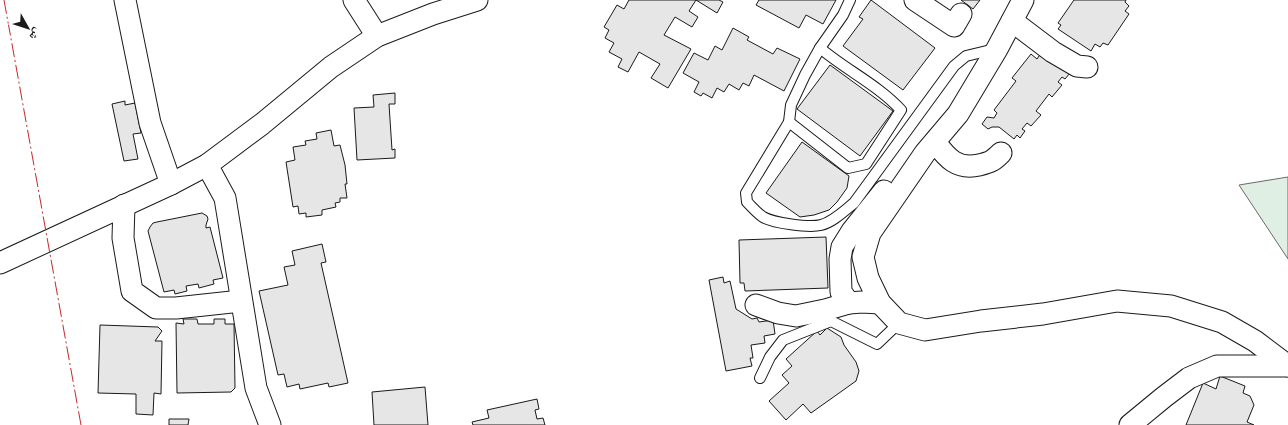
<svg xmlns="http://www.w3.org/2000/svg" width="1288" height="425" font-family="'Fira Sans Condensed','Noto Naskh Arabic',sans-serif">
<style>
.green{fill:#e0efe3;stroke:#6a6a6a}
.building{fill:#e6e6e6;stroke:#1a1a1a}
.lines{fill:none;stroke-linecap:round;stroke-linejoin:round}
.service-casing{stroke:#1a1a1a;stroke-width:12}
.minor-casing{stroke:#1a1a1a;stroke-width:23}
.service{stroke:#fff;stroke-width:10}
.minor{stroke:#fff;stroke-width:21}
.power{stroke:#c62828;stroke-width:1;stroke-dasharray:14 3 2 3;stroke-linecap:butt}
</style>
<rect width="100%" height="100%" fill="#fff"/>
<polygon class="green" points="1288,177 1288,259 1239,185"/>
<g class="building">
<polygon points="629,0 719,0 723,2 717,13 696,0 689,11 698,17 692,27 675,17 664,35 691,49 668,88 651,78 660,64 639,52 628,72 618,67 622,59 609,52 614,43 605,38 609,30 604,27 617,5 624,9"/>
<polygon points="759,0 836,0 823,24 806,15 799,28 756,5"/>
<polygon points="871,0 935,48 903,90 843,46 863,19 859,17"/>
<polygon points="961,0 980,0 973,9"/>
<polygon points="1074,0 1126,0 1125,2 1129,6 1125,11 1129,14 1108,45 1103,43 1100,47 1095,44 1091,51 1058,29 1061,25 1058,23"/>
<polygon points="733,28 749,37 747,40 773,54 777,48 800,59 784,91 754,75 749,86 743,83 739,90 729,84 724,92 717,88 712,98 703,93 701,96 694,92 699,82 683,73 694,53 708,60 715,46 722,50"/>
<polygon points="1041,53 1070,73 1065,79 1062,77 1058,82 1062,85 1052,97 1049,94 1036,111 1041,115 1031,126 1027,123 1022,129 1025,131 1020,138 1017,135 1014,139 999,127 992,127 988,129 982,124 987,117 994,118 997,113 994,110 1016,81 1012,78 1031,54 1037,59"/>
<polygon points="830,65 893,111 860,156 797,109"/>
<polygon points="395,93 395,104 389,104 392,150 395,149 395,158 357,160 354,108 374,107 373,95"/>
<polygon points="125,101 125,105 135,103 141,133 133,134 138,159 124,161 112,104"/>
<polygon points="331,130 334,146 340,145 345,165 347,184 345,184 347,198 340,198 340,202 335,203 336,207 322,210 322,215 306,217 306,213 299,214 298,206 293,207 286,162 295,160 293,147 306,145 305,141 317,139 316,133"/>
<polygon points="802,142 849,176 847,188 837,202 829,210 814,215 800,217 766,193"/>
<polygon points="202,213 207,216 208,219 206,225 206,228 210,227 223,278 213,280 214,284 199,288 198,284 186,286 187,291 175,294 174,290 164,292 148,231 150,227 153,223 157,222"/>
<polygon points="826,237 828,288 745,291 744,283 740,283 739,240"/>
<polygon points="322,244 326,262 321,263 348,383 329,387 328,383 300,389 299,384 287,387 284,374 278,375 259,291 288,285 284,267 295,265 292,251"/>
<polygon points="723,277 724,283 730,281 736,309 752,319 757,318 759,322 773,320 775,334 764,336 765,343 751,345 753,358 750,358 752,366 726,371 709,280"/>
<polygon points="183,319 197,319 198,324 214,324 214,319 225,319 225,324 234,324 235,388 231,392 177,393 176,323 184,324"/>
<polygon points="100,325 158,327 162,331 155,341 162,341 161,394 154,393 153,415 136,414 136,394 98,393"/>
<polygon points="827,328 841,337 844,345 856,362 859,371 856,381 811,413 803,404 786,420 769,401 789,383 782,375 792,366 786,359 817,331 820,335"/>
<polygon points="1220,376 1245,386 1243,393 1250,396 1254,405 1247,422 1254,425 1186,425 1203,383 1216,389"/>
<polygon points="425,387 428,425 374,425 372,392"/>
<polygon points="537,399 539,409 535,410 537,419 543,418 545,425 473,425 472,422 489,418 487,410"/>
<polygon points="169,419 189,419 188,425 169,425"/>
</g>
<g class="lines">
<defs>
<g id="service">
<path d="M850,0L843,15L820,48L805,75L791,105L789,122L746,193L747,202C752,207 757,213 763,217C773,223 809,228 821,225C833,222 844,211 854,203L954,66L966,56L995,49"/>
<path d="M789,122L848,168L866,164L901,110C878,85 846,70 820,48"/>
<polyline points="760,378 770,357 783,340 831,321 877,344 899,323"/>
</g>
<g id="minor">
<polyline points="125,0 150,123 171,184"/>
<polyline points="354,0 377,36"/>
<polyline points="915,0 954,26 961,14"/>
<polyline points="1023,0 997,49 958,114 925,153 870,233 863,257 868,278 880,303 899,323 925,330 981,321 1043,314 1117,301 1171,306 1222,322 1255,341 1288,366"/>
<polyline points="1012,21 1053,52 1077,66 1087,67"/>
<path d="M935,142C947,158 957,170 979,165C991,162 993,161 1001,153"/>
<polyline points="207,165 225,198 256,388 270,425"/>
<polyline points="124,205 123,238 132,291 156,308 176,308 241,301"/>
<polyline points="0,263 171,184 207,165 262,124 331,67 377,36 433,14 477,0"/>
<polyline points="880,303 862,302 849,303 841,292 840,259 842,247 852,231 884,191"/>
<polyline points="756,305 778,313 796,316 825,310 849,303"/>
<polyline points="1130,425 1164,397 1189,378 1217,366 1288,366"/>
</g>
</defs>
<use href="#service" class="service-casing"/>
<use href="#minor" class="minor-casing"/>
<use href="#service" class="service"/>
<use href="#minor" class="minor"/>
<polyline class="power" points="4,0 81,425"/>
</g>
<g transform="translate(28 28) rotate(129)" stroke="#ffffff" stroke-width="3" paint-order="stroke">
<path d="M0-3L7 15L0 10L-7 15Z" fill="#1a1a1a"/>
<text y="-6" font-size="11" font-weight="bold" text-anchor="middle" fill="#1a1a1a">ش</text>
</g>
</svg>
